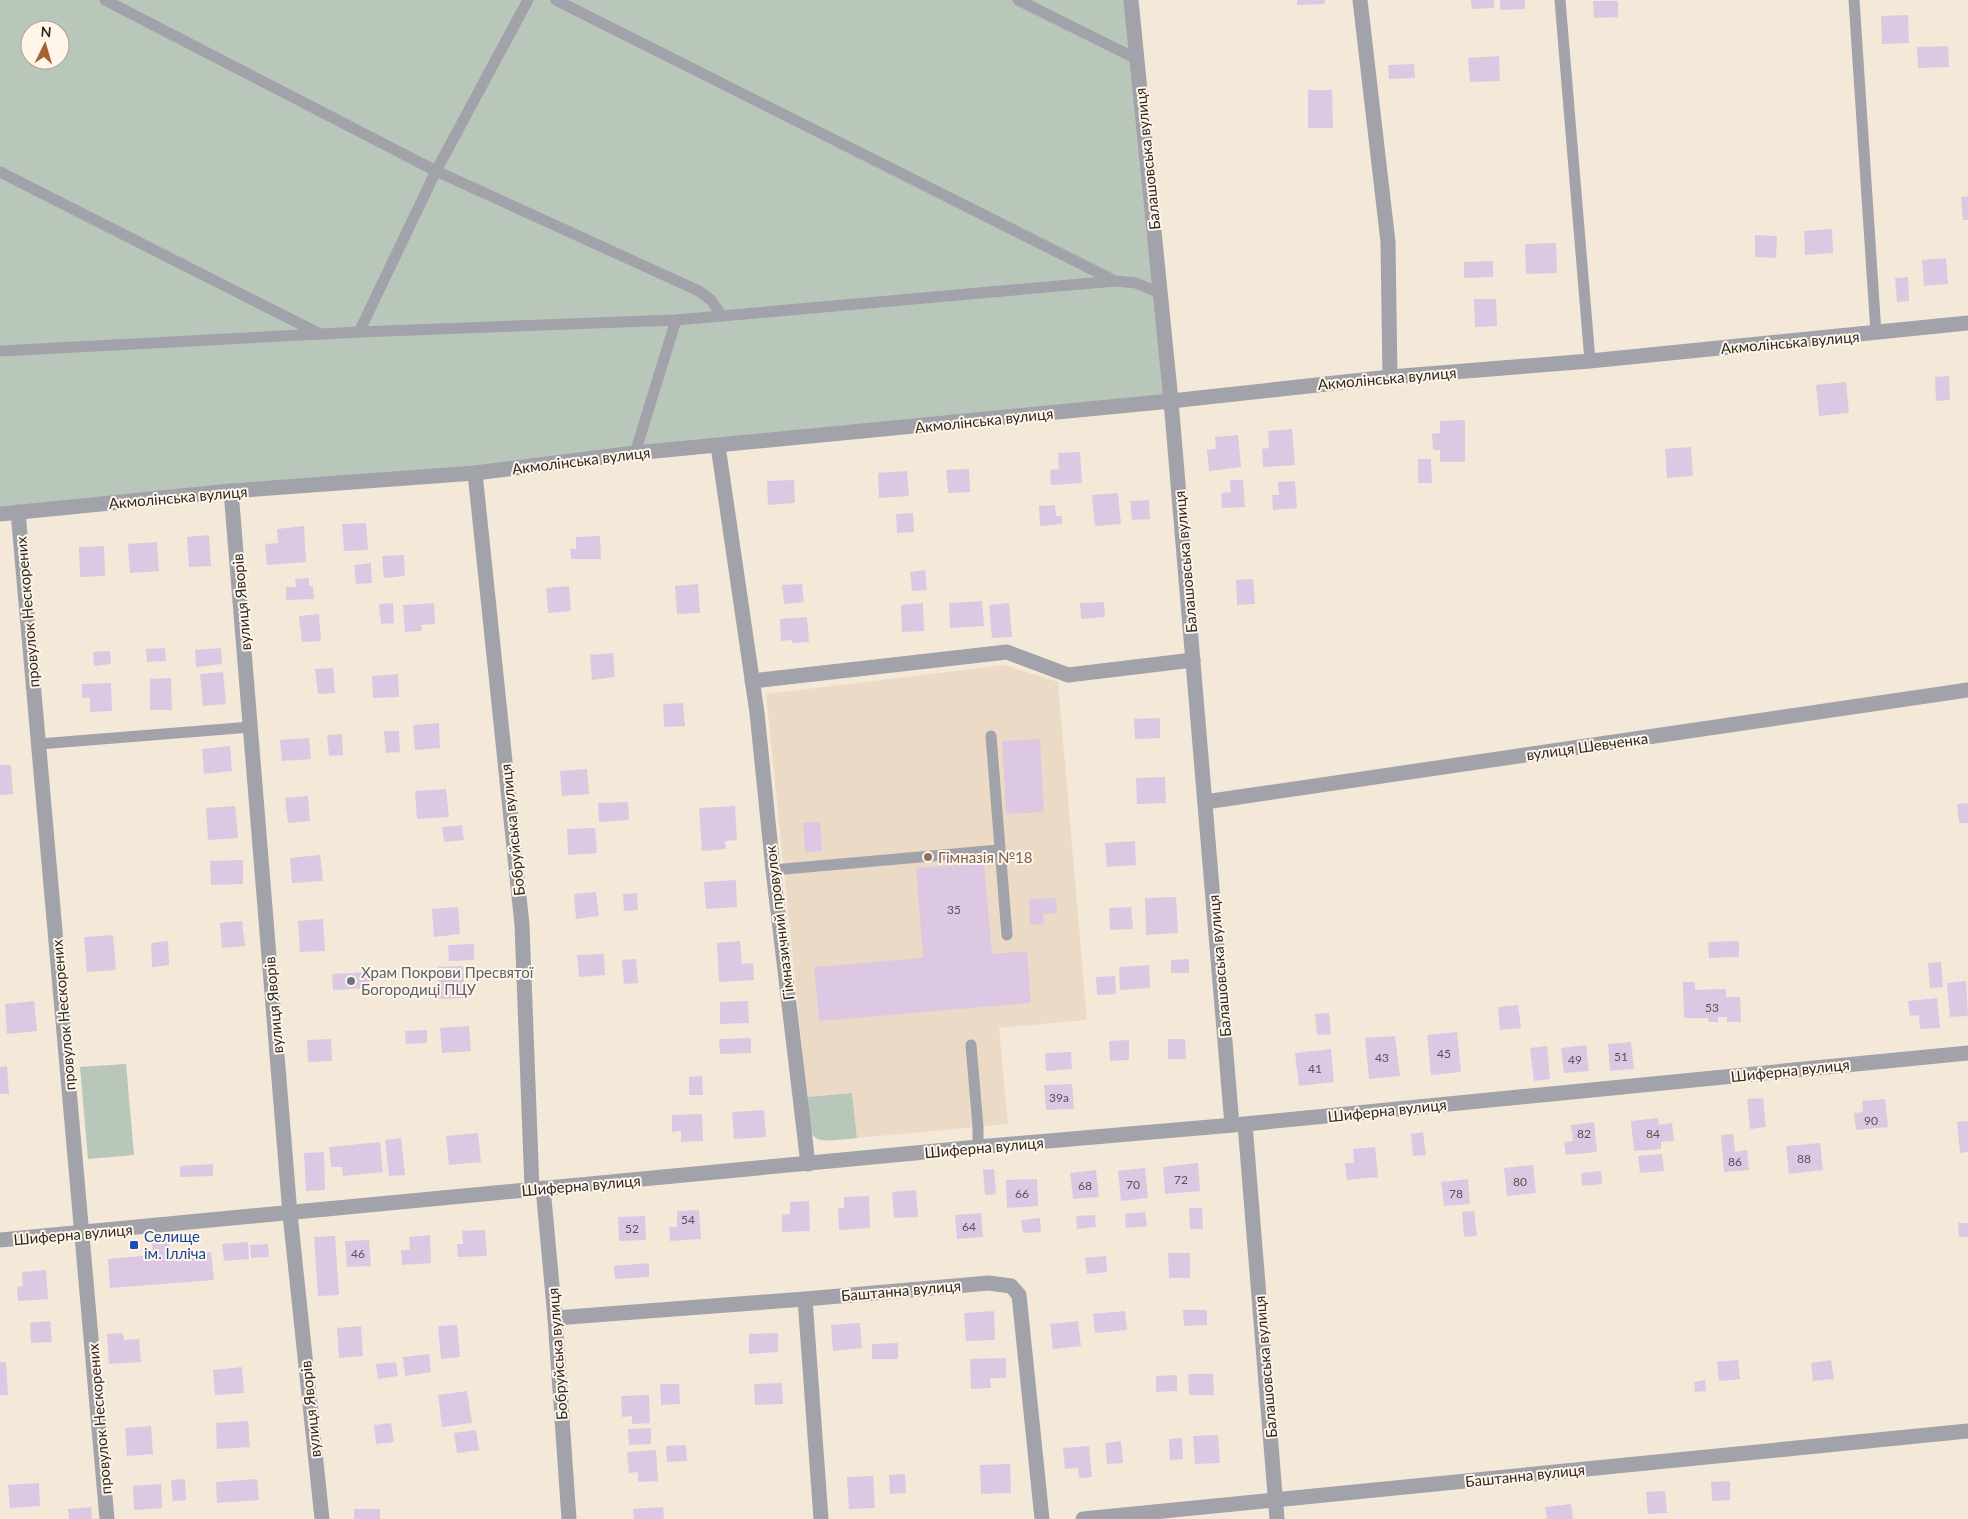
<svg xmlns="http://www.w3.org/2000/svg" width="1968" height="1519" font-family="Lato,sans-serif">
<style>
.built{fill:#ebdbc6}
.green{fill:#b8c7b9;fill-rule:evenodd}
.building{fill:#dcc8e2}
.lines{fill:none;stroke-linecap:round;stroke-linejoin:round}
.lane{stroke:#a2a2aa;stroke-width:11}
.street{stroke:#a2a2aa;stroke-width:15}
.education-dot{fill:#8d6e63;stroke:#fff6e9;stroke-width:2}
.worship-dot{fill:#6b7280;stroke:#fff6e9;stroke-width:2}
.transit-dot{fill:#1a4fb4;stroke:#fff6e9;stroke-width:2}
.labels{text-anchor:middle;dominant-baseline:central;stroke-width:4;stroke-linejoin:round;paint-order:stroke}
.number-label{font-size:12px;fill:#595153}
.street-label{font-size:15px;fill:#2d2923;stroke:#fff6e9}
.education-label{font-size:15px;fill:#785e54;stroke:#fff6e9;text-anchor:start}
.worship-label{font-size:15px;fill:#5b616d;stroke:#fff6e9;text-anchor:start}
.transit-label{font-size:15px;fill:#164399;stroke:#fff6e9;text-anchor:start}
</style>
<rect width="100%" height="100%" fill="#f4e9d8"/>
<polygon class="built" points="1005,665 1058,682 1087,1020 999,1028 1008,1124 857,1138 852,1093 807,1097 766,694"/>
<g class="green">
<path d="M0,0H1131L1171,401L0,514ZM30,30H60V60H30Z"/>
<polygon points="126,1064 134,1155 88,1159 80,1067"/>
<path d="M852,1093L857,1138C808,1143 811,1145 807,1097Z"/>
</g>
<g class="building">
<polygon points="1297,0 1325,0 1325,4 1297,5"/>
<polygon points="1471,0 1494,0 1494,8 1472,9"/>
<polygon points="1500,0 1525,0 1525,9 1500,10"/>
<polygon points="1593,1 1618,1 1618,17 1594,18"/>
<polygon points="1908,15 1909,43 1882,44 1881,16"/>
<polygon points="1948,46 1949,67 1918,68 1917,47"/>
<polygon points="1499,56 1500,81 1470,82 1468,58"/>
<polygon points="1414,64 1415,78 1389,79 1388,65"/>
<polygon points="1308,90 1332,90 1333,128 1308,128"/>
<polygon points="1968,196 1968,220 1963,220 1961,197"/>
<polygon points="1832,229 1833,253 1805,255 1804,231"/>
<polygon points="1755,235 1777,236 1776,258 1755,257"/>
<polygon points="1556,243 1557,273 1526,274 1525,244"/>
<polygon points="1946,258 1948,284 1924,286 1922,260"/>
<polygon points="1493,261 1493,277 1464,278 1464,262"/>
<polygon points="1908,277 1909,301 1897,302 1895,278"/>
<polygon points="1474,299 1496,299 1497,326 1475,327"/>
<polygon points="1949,376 1950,400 1936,401 1935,377"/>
<polygon points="1846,382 1849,413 1819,416 1816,385"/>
<polygon points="1465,420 1465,462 1440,462 1440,450 1433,450 1432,434 1440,433 1440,421"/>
<polygon points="1292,429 1295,465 1263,467 1262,449 1269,448 1268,431"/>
<polygon points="1238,435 1241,467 1209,471 1207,450 1216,449 1215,437"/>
<polygon points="1691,447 1693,476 1667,478 1665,449"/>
<polygon points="1080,452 1082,483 1051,485 1050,470 1059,469 1058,453"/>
<polygon points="1418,459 1431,459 1432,483 1418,483"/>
<polygon points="969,469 970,492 948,493 946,470"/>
<polygon points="907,471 909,496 879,498 878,473"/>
<polygon points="794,480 795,503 768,505 767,481"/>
<polygon points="1230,480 1243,480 1245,507 1222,508 1221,493 1231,492"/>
<polygon points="1295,481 1297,508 1273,510 1272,495 1279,495 1278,482"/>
<polygon points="1118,493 1121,524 1095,526 1092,495"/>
<polygon points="1149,500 1150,519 1132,520 1130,501"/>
<polygon points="1055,505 1056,516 1062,516 1062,524 1040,526 1039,506"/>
<polygon points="913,513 914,532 897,533 896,514"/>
<polygon points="366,523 368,550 344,551 342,524"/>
<polygon points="304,526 306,562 267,565 265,544 278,543 277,529"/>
<polygon points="209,535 211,566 189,567 187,537"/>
<polygon points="600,536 601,559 571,559 570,549 576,549 576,537"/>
<polygon points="157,542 159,571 130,573 128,544"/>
<polygon points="104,546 105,576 80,577 79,547"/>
<polygon points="404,555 405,576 384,578 382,556"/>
<polygon points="371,563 372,583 356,584 354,565"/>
<polygon points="925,570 927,590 912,591 910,572"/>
<polygon points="309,578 309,586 313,586 314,599 286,600 286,587 296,587 295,579"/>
<polygon points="1253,579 1255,604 1237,605 1236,580"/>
<polygon points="698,584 700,613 677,614 675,586"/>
<polygon points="802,584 804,602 784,604 782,585"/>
<polygon points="569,586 571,611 548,613 546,588"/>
<polygon points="982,601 984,626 950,628 949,603"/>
<polygon points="1104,602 1105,617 1081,619 1080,603"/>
<polygon points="393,603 394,623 381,624 379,604"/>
<polygon points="434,603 435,624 421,625 422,631 405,632 403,605"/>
<polygon points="923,603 924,631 902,632 901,605"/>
<polygon points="1009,603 1012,637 992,638 989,605"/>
<polygon points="319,614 321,641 302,642 299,616"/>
<polygon points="807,617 809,642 792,643 792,640 781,641 780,619"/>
<polygon points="165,648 166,661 147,662 146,649"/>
<polygon points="221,648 222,664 196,667 195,650"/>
<polygon points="110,651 111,664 94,666 93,652"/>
<polygon points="613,653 615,677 592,680 590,655"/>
<polygon points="333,668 335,693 318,694 315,669"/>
<polygon points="223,672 226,704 203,706 200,674"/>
<polygon points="398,674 399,697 373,698 372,676"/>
<polygon points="171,678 172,710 150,710 150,679"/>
<polygon points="111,683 112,711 90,712 90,698 82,698 82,684"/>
<polygon points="683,703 685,726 664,727 663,704"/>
<polygon points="1160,718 1160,738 1135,739 1134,719"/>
<polygon points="439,723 440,748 415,750 413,725"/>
<polygon points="384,731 399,731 400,752 386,753"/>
<polygon points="342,734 343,755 329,756 327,735"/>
<polygon points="309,738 311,759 282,761 280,740"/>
<polygon points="1040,739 1044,812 1006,814 1002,741"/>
<polygon points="230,746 232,771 204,774 202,749"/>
<polygon points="0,765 11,765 13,794 0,795"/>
<polygon points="587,769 589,794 562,796 560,771"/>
<polygon points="1165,777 1166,803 1137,804 1136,778"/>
<polygon points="446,789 449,817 417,819 415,791"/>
<polygon points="308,796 310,821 288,823 285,798"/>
<polygon points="628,802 629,820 599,822 598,803"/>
<polygon points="1968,803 1968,823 1959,823 1957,804"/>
<polygon points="235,806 238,838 208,840 206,808"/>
<polygon points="735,806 737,840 725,841 726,849 702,851 699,808"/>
<polygon points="820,822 822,851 805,852 803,823"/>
<polygon points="462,825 464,840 444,842 442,827"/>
<polygon points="595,828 597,853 568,855 567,829"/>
<polygon points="1135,841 1136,865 1107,867 1105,843"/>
<polygon points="320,855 323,881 292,883 290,858"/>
<polygon points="243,860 243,884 211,885 210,861"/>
<polygon points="984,863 992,954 1027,951 1031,1003 819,1021 814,967 923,958 916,868"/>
<polygon points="736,880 737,907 706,909 704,882"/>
<polygon points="596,892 599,916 576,919 574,894"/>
<polygon points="637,893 638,910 624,911 623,894"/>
<polygon points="1176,897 1178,933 1146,935 1145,898"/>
<polygon points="1056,898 1057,913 1043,914 1044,924 1030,925 1029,899"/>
<polygon points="458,907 460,934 434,937 432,909"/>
<polygon points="1131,907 1133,929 1110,930 1109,908"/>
<polygon points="323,919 325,951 300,952 298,921"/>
<polygon points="242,921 245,946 222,948 220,923"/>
<polygon points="113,935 116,970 87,972 84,937"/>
<polygon points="168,941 169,965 152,967 151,943"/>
<polygon points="740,941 742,964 753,963 754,980 719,982 717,943"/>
<polygon points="1739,941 1739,957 1709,958 1708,942"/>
<polygon points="474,944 474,960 449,961 448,945"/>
<polygon points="604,954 605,975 579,977 577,955"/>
<polygon points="636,959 638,983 624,984 622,960"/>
<polygon points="1189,959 1189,973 1171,973 1171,960"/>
<polygon points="1941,962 1943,987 1930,988 1928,963"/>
<polygon points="1149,965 1150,988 1120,990 1119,967"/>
<polygon points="463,966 465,998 439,999 438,967"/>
<polygon points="369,972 370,988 333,990 332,974"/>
<polygon points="1115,976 1116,994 1097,995 1096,977"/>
<polygon points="1966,981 1968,1016 1950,1017 1947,983"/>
<polygon points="1683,982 1695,982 1695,990 1726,989 1726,997 1740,997 1741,1022 1727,1022 1727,1017 1718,1017 1718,1022 1709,1022 1708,1018 1684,1018"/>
<polygon points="1937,998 1940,1028 1920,1029 1919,1015 1910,1016 1908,1001"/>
<polygon points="34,1001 37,1031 7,1034 5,1004"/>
<polygon points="748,1001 749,1023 720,1024 720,1002"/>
<polygon points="1518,1005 1521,1028 1500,1030 1498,1007"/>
<polygon points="1329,1013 1331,1034 1317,1035 1315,1014"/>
<polygon points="469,1026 471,1051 442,1053 440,1028"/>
<polygon points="427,1030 427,1043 406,1044 405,1031"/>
<polygon points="1457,1032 1461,1072 1431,1075 1427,1035"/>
<polygon points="1395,1036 1400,1076 1369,1079 1365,1038"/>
<polygon points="751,1038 751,1053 720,1054 719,1039"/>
<polygon points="331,1039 332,1061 308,1062 307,1040"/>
<polygon points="1168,1039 1185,1039 1186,1059 1168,1059"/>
<polygon points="1129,1040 1129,1060 1110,1061 1109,1041"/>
<polygon points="1631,1042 1634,1069 1610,1071 1608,1044"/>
<polygon points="1586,1045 1589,1071 1564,1073 1561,1048"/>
<polygon points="1547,1046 1550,1079 1534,1081 1530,1048"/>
<polygon points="1331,1049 1334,1082 1299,1086 1295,1053"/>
<polygon points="1071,1052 1072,1069 1046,1071 1045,1053"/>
<polygon points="7,1066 9,1094 0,1094 0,1067"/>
<polygon points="702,1076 703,1095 689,1095 689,1077"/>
<polygon points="1072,1084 1074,1109 1046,1110 1044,1085"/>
<polygon points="1763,1098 1766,1127 1750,1129 1747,1099"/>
<polygon points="1885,1099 1888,1127 1856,1130 1854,1113 1863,1112 1862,1101"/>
<polygon points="764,1110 766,1137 734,1139 732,1112"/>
<polygon points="702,1114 703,1141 681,1142 681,1131 672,1132 672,1115"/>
<polygon points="1658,1118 1659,1125 1672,1123 1674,1141 1661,1142 1661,1149 1634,1151 1631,1121"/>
<polygon points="1968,1121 1968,1152 1960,1153 1957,1122"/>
<polygon points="1594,1122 1597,1152 1566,1155 1564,1142 1573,1141 1571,1125"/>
<polygon points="1423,1132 1426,1155 1413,1156 1411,1134"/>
<polygon points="478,1133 481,1162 449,1165 446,1136"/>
<polygon points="1733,1134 1735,1152 1747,1150 1749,1170 1724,1172 1721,1135"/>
<polygon points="401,1138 405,1175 389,1176 385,1140"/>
<polygon points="380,1142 383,1172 343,1176 342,1167 331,1167 329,1147"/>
<polygon points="1820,1143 1823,1170 1789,1174 1786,1146"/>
<polygon points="1375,1147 1378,1177 1347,1180 1345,1163 1354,1163 1353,1149"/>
<polygon points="324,1152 325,1190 306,1191 304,1153"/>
<polygon points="1662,1154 1664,1171 1640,1173 1638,1156"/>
<polygon points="1198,1163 1200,1191 1165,1194 1163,1167"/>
<polygon points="213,1164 213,1176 180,1177 180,1166"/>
<polygon points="1533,1165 1536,1193 1507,1196 1504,1168"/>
<polygon points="1145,1168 1148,1198 1121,1201 1118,1171"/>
<polygon points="994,1169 996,1194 985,1195 983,1170"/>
<polygon points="1096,1170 1099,1197 1073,1199 1070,1173"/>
<polygon points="1601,1171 1602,1184 1582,1186 1581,1173"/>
<polygon points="1037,1179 1038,1206 1007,1208 1006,1180"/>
<polygon points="1468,1179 1470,1204 1444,1206 1441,1182"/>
<polygon points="916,1190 918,1217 894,1218 892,1192"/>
<polygon points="869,1196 870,1228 839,1230 838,1208 844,1208 844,1197"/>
<polygon points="809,1201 810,1231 782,1232 782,1215 790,1214 790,1202"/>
<polygon points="1189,1208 1202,1208 1203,1229 1190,1229"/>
<polygon points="699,1210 701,1239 670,1241 669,1227 677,1227 677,1211"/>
<polygon points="1474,1211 1477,1236 1464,1237 1462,1212"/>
<polygon points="1145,1212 1147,1226 1126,1228 1125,1214"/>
<polygon points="981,1213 983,1237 957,1239 955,1215"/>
<polygon points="1095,1215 1096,1227 1077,1229 1076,1216"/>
<polygon points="645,1216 646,1240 619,1241 618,1217"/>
<polygon points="1040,1218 1041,1232 1023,1233 1021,1220"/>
<polygon points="1958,1223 1968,1223 1968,1237 1959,1237"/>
<polygon points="485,1230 487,1256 458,1257 457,1244 463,1244 462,1231"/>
<polygon points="430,1235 431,1263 402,1265 401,1250 410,1250 409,1237"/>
<polygon points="335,1236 339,1295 318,1296 314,1237"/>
<polygon points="169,1240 170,1255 211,1252 214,1280 110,1288 108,1259 153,1255 152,1241"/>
<polygon points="369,1240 371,1266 347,1267 345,1241"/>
<polygon points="248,1242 249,1259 224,1261 222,1244"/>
<polygon points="268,1244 269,1257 251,1258 250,1245"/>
<polygon points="1168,1253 1190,1253 1190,1278 1169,1278"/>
<polygon points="1106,1256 1107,1272 1087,1274 1085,1258"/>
<polygon points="649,1263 649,1277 615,1279 614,1266"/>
<polygon points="46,1270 48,1299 18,1301 17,1287 23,1286 22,1272"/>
<polygon points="1183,1310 1207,1310 1207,1325 1184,1326"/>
<polygon points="994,1311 995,1340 966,1341 964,1313"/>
<polygon points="1125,1311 1127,1330 1095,1333 1093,1314"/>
<polygon points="50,1321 52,1342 31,1343 30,1323"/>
<polygon points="1078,1321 1081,1346 1053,1349 1050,1324"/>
<polygon points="860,1323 862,1348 833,1351 831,1325"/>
<polygon points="457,1325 460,1357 441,1359 438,1326"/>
<polygon points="361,1326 363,1356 339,1358 337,1328"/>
<polygon points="123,1333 124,1340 139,1339 141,1362 109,1364 107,1334"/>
<polygon points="778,1333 778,1352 749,1354 749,1334"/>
<polygon points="898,1343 898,1359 872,1359 872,1344"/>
<polygon points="429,1354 431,1372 405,1376 403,1357"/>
<polygon points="1006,1358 1006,1378 990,1378 991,1388 971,1389 970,1359"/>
<polygon points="1738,1360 1740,1379 1719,1381 1717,1362"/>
<polygon points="1831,1360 1834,1379 1813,1381 1811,1363"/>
<polygon points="0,1362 6,1362 8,1395 0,1395"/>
<polygon points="396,1362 398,1376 378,1379 376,1364"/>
<polygon points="242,1367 244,1393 215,1395 213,1370"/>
<polygon points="1188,1374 1213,1374 1214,1395 1189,1395"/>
<polygon points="1177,1375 1177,1391 1156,1392 1156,1376"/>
<polygon points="1705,1380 1706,1391 1695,1392 1694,1382"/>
<polygon points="782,1383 783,1404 755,1405 754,1384"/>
<polygon points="660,1384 679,1384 680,1404 661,1405"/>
<polygon points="467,1391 472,1423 442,1427 438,1395"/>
<polygon points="649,1395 650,1423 632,1424 632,1416 622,1417 621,1396"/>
<polygon points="248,1421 250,1447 217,1449 216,1423"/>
<polygon points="391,1423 394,1442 376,1444 374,1425"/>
<polygon points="151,1426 153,1454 127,1456 125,1428"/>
<polygon points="651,1428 651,1444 629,1445 628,1429"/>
<polygon points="476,1430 479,1450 457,1453 454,1433"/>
<polygon points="1218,1435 1220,1463 1195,1464 1193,1436"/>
<polygon points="1182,1438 1183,1459 1170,1460 1169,1439"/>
<polygon points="1121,1441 1123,1463 1107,1464 1105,1443"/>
<polygon points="686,1445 687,1461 667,1462 666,1446"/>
<polygon points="1089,1446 1092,1477 1079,1478 1078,1468 1065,1469 1063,1448"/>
<polygon points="656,1450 658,1481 638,1482 638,1472 629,1473 627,1452"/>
<polygon points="1010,1464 1011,1493 981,1494 980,1465"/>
<polygon points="905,1474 906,1493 890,1494 889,1475"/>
<polygon points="873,1476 875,1508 849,1509 847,1477"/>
<polygon points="185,1479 186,1500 173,1501 171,1480"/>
<polygon points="257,1479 259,1500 217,1503 216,1482"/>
<polygon points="1730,1481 1730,1500 1712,1501 1711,1482"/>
<polygon points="39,1483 40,1506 10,1508 8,1485"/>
<polygon points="161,1484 162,1508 134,1510 133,1486"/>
<polygon points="1665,1491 1667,1513 1648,1514 1646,1492"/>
<polygon points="1571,1504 1573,1519 1547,1519 1545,1507"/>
<polygon points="91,1507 92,1519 69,1519 68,1509"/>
<polygon points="663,1507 664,1519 634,1519 633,1509"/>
<rect x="354" y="1509" width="26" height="10"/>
</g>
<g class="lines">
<g class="lane">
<polyline points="105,0 436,171 699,291 711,300 722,316"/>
<polyline points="556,0 1115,281 1136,283 1160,293"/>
<polyline points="1018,0 1137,59"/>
<polyline points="1560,0 1590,361"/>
<polyline points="1854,0 1876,333"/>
<polyline points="0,172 320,334"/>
<polyline points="359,332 436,171 528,0"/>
<polyline points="0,351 359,332 676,320 1115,281"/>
<polyline points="635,453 676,320"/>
<polyline points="991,736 1007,935"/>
<polyline points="39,744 251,727"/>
<polyline points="773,870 999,850"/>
<polyline points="971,1045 978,1127 978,1147"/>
</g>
<g class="street">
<polyline points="1131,0 1171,401 1232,1125"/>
<polyline points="1360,0 1388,242 1390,377"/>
<polyline points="718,446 757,713 773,870 808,1164"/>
<polyline points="475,473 522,925 532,1189"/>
<polyline points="231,491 290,1214 322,1519"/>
<polyline points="18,512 107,1519"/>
<polyline points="0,514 231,491 475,473 635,453 1171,401 1390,377 1590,361 1968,323"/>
<polyline points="752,681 1007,652 1068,675 1193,660"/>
<polyline points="1205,802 1968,690"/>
<polyline points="1245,1124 1277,1519"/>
<polyline points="543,1188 555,1318 569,1519"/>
<polyline points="0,1240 978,1147 1245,1124 1968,1053"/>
<polyline points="805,1299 821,1519"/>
<polyline points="555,1318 805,1299 989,1283 1011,1286 1019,1295 1042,1519"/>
<polyline points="1083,1519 1968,1431"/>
</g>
</g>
<circle class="education-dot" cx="928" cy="857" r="5"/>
<circle class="worship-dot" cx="351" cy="981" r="5"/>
<rect class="transit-dot" x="129" y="1240" width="10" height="10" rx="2.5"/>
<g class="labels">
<g class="number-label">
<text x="954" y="909">35</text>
<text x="1712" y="1007">53</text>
<text x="1444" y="1053">45</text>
<text x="1621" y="1056">51</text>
<text x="1382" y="1057">43</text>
<text x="1575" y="1059">49</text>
<text x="1315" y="1068">41</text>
<text x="1059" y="1097">39а</text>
<text x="1871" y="1120">90</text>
<text x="1584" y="1133">82</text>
<text x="1653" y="1133">84</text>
<text x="1804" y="1158">88</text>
<text x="1735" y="1161">86</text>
<text x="1181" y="1179">72</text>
<text x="1520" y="1181">80</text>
<text x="1133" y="1184">70</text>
<text x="1085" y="1185">68</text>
<text x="1022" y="1193">66</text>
<text x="1456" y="1193">78</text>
<text x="688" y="1219">54</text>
<text x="969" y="1226">64</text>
<text x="632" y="1228">52</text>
<text x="358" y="1253">46</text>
</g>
<g class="street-label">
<text transform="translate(1147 159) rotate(-96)">Балашовська вулиця</text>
<text transform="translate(1790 342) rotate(-5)">Акмолінська вулиця</text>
<text transform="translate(1387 378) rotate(-5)">Акмолінська вулиця</text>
<text transform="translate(984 420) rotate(-6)">Акмолінська вулиця</text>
<text transform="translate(581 460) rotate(-7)">Акмолінська вулиця</text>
<text transform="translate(178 497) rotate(-5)">Акмолінська вулиця</text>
<text transform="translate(1185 562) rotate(-95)">Балашовська вулиця</text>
<text transform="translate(241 602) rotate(-95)">вулиця Яворів</text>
<text transform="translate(27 612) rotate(-95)">провулок Нескорених</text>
<text transform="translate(1587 746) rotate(-8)">вулиця Шевченка</text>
<text transform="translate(512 830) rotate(-96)">Бобруйська вулиця</text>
<text transform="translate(779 923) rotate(-97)">Гімназичний провулок</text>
<text transform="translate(1219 966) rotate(-95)">Балашовська вулиця</text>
<text transform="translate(273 1005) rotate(-95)">вулиця Яворів</text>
<text transform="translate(63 1015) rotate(-95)">провулок Нескорених</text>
<text transform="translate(1790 1070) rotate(-6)">Шиферна вулиця</text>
<text transform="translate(1387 1110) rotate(-6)">Шиферна вулиця</text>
<text transform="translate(984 1147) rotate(-5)">Шиферна вулиця</text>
<text transform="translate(581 1185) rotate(-5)">Шиферна вулиця</text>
<text transform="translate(73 1234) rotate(-5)">Шиферна вулиця</text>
<text transform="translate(901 1290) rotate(-5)">Баштанна вулиця</text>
<text transform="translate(557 1354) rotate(-94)">Бобруйська вулиця</text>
<text transform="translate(1265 1367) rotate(-95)">Балашовська вулиця</text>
<text transform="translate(310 1409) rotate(-96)">вулиця Яворів</text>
<text transform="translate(99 1419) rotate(-95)">провулок Нескорених</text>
<text transform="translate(1525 1475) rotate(-6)">Баштанна вулиця</text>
</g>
<g class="education-label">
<text x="938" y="857">Гімназія №18</text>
</g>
<g class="worship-label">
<text x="361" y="972">Храм Покрови Пресвятої<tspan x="361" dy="17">Богородиці ПЦУ</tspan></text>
</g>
<g class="transit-label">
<text x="144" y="1236">Селище<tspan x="144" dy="17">ім. Ілліча</tspan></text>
</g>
</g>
<g transform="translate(45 45) rotate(5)"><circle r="24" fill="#fff6e9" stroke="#aba49a"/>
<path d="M0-4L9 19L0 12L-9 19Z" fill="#a76233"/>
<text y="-8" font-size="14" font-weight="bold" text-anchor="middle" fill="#2d2923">N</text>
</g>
</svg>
